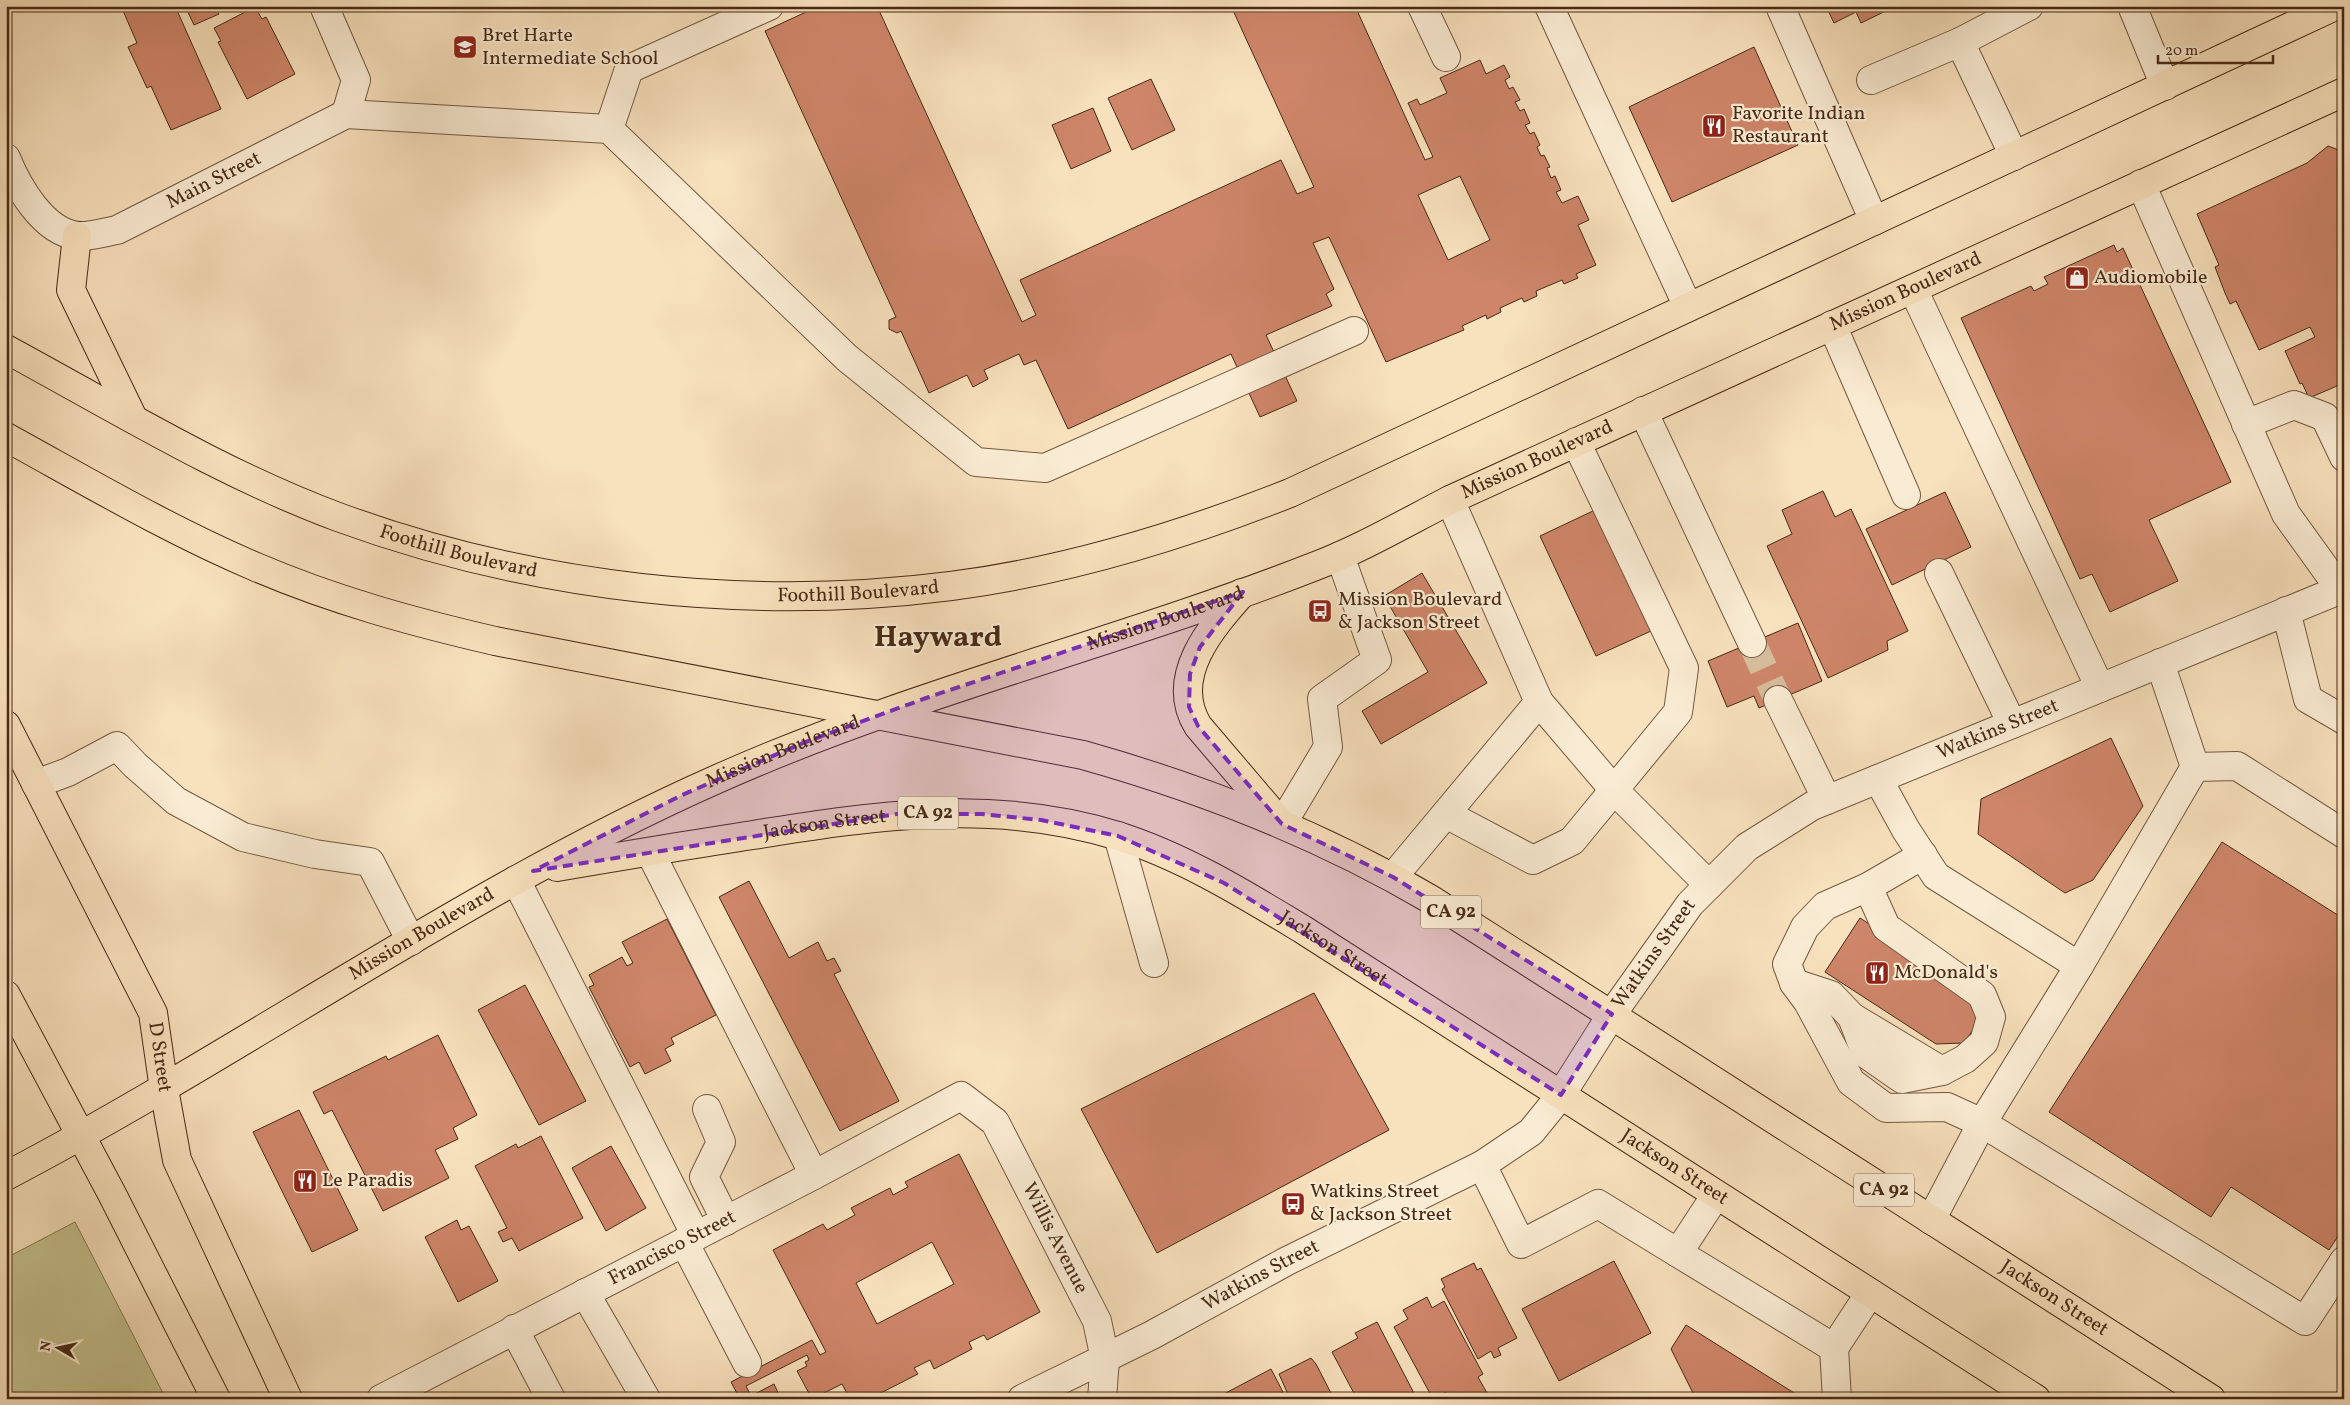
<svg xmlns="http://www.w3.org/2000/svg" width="2350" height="1405" font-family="Vollkorn,serif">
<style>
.green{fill:#c3c18d;stroke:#857651}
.building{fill:#ce8569;stroke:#472a15;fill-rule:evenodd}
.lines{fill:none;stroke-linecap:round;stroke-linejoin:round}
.minor-tunnel{stroke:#d5bc9b;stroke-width:28;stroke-dasharray:28 14;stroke-linecap:butt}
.minor-casing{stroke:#73583f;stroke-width:30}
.major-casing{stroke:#472a15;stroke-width:30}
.minor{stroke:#faecd4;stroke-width:28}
.major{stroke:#f8e1bd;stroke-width:28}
.marked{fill:#7b2cbf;fill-opacity:0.2;stroke:#7b2cbf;stroke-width:4;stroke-dasharray:10 6;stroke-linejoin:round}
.labels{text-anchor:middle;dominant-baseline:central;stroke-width:4.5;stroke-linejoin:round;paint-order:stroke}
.shield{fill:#faecd4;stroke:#7d644e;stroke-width:1}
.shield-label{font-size:19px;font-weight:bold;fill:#472a15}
.poi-label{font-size:20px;fill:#472a15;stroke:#faecd4;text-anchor:start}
.street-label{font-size:20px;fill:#472a15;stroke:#faecd4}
.town-label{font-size:30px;font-weight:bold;fill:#472a15;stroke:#faecd4}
</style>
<rect width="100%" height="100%" fill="#f8e1bd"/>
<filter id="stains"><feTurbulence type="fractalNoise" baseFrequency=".004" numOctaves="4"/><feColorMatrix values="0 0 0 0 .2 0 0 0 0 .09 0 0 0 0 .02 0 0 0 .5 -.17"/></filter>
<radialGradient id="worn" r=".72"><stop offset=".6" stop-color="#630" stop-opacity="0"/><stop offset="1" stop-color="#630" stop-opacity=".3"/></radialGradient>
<polygon class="green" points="75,1222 166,1399 6,1399 6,1258"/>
<g class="building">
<polygon points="121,6 175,6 221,109 171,130 151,86 147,88 128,47 137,43"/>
<polygon points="185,6 215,6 219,14 194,25"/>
<path d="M819,6H877L1022,322L1036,315L1020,280L1281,160L1297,194L1314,187L1231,6H1355L1425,160L1433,157L1408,103L1417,99L1420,105L1447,93L1440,78L1480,60L1486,74L1504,65L1510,77L1505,80L1509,89L1513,87L1520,100L1515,102L1520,111L1524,109L1530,123L1525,125L1530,134L1534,132L1540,145L1537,147L1541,156L1544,155L1550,167L1547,168L1551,178L1555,176L1561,190L1556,192L1562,203L1578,196L1589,220L1578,225L1596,265L1576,274L1578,278L1564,284L1562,280L1536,291L1537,296L1524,302L1522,298L1500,308L1501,312L1487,319L1486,315L1462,326L1464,330L1386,362L1329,237L1313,243L1334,289L1326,294L1332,306L1266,335L1297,401L1260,417L1231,354L1068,429L1036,360L1024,365L1019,354L984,370L988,379L973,387L967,375L929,393L901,331L897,333L889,329V320L896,317L765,31ZM1460,176L1490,240L1448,260L1418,195Z"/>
<polygon points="1826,6 1896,6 1861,23 1856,12 1834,23"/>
<polygon points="255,7 262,19 266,17 295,74 247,99 218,42 221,41 214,28"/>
<polygon points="1754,47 1798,145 1672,202 1629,107"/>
<polygon points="1151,79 1175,130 1132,150 1108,98"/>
<polygon points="1093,108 1111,151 1071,169 1052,125"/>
<polygon points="2328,146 2344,152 2344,383 2309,398 2302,383 2300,384 2285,351 2315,337 2310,327 2259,350 2236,301 2230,304 2225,293 2215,267 2219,265 2197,214 2307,163"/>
<polygon points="2114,245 2117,252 2123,248 2231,482 2149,520 2178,581 2110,612 2092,574 2080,579 1961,318 2031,286 2034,291 2048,284 2044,277"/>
<polygon points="1823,491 1835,517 1851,509 1908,631 1887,641 1888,650 1828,678 1767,546 1792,534 1782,510"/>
<polygon points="1945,492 1971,547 1892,585 1866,529"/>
<polygon points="1595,510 1651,631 1596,656 1540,536"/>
<polygon points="1422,573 1487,683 1381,744 1362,711 1428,672 1384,596"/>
<polygon points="1798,623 1822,681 1759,708 1754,696 1727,707 1708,661"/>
<polygon points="2111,738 2143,806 2093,880 2065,893 1978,834 1981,799"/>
<polygon points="2222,842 2344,919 2344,1227 2329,1250 2231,1187 2211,1217 2049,1112"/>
<polygon points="749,881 789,958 818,942 827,961 834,958 841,971 834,974 899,1101 840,1131 719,897"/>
<polygon points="1860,918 1971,990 1979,1021 1964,1043 1936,1044 1825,972"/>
<polygon points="667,919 716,1015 671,1038 674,1044 665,1049 671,1061 645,1074 639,1062 630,1067 589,987 594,985 589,975 622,957 627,966 633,963 622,942"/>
<polygon points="525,985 586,1101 539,1125 478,1010"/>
<polygon points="1314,993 1389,1130 1157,1253 1081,1109"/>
<polygon points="438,1035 477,1115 453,1128 458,1139 435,1150 449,1178 383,1211 332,1110 324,1114 313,1092 386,1056 388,1060"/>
<polygon points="299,1110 358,1230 312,1252 253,1132"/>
<polygon points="541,1136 583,1218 519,1251 512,1238 503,1242 498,1232 507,1228 475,1166 516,1144 518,1148"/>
<polygon points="611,1146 646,1208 606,1231 572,1168"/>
<path d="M959,1154L1040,1312L987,1340L984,1335L969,1342L972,1349L934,1369L930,1360L914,1368L918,1374L869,1399H850L842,1384L812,1399L797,1371L807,1366L805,1362L809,1360L807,1355L746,1386L751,1396L774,1384L781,1399H740L731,1382L812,1340L820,1355L826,1352L773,1250L823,1224L827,1230L855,1215L851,1208L890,1188L893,1195L908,1187L905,1182ZM932,1242L954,1284L877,1324L856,1283Z"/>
<polygon points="457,1220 461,1230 469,1226 498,1281 458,1302 425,1237"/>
<polygon points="1614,1261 1651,1333 1559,1381 1522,1309"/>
<polygon points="1474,1263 1477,1270 1481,1268 1517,1338 1498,1348 1501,1355 1494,1358 1491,1351 1478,1359 1442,1289 1445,1287 1441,1279"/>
<polygon points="1427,1297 1432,1308 1444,1301 1483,1374 1478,1377 1487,1393 1477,1399 1449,1399 1446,1392 1433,1399 1394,1327 1408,1319 1403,1310"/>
<polygon points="1377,1322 1417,1399 1357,1399 1332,1352 1358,1338 1355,1333"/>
<polygon points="1686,1325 1799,1396 1797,1399 1696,1399 1671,1349"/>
<polygon points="1311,1358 1316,1364 1334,1399 1290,1399 1279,1374"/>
<polygon points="1271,1369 1283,1392 1277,1395 1279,1399 1222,1399 1220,1396"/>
</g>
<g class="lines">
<polyline class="minor-tunnel" points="1752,643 1778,700"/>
<defs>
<g id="minor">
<polyline points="324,6 356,80 346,114"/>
<polyline points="1422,6 1446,57"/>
<polyline points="1549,6 1688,307"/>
<polyline points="1780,6 1874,221"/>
<polyline points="2132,6 2165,86"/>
<polyline points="1960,42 2029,6"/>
<polyline points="1871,80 1960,42 2014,156"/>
<polyline points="609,129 629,69 769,6"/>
<path id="s1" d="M6,158C18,187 43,232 78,236C90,237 105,232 117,230L346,114L609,129L847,358L976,462L1045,468L1354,331"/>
<polyline points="2141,184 2286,514 2340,589"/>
<polyline points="1913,289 2100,688"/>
<polyline points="1832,325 1906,495"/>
<polyline points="1643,411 1752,643"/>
<polyline points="2246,424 2294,405 2325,417 2344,457"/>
<polyline points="1939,573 2012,724"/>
<polyline points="2286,611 2308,699 2344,720"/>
<polyline points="1778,700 1827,800"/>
<polyline points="1539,702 1614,790 1709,885"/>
<polyline points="2195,767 2237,766 2344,834"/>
<polyline points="1878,779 1906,830 1936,876 2079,966"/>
<polyline points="36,784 68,772 117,746 135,765 176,801 243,837 315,854 370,862 411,941"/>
<polyline points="1446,814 1533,860 1572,841 1678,712 1684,668 1576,442"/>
<polyline points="1282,824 1328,747 1322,699 1377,660 1340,556"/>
<polyline points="1118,836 1154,963"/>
<polyline points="650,852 814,1175"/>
<polyline points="1923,855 1868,887 1825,906 1805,927 1787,964 1794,983 1808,1002 1851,1082 1886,1108 1947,1107 1982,1123 2305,1321 2344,1261"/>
<polyline points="1393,877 1539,702 1450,500"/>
<polyline points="516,880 696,1236"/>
<polyline points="1794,983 1831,995 1852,1017 1866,1054 1902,1079 1942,1071 1965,1059 1984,1042 1991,1017 1982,995 1886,927 1868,887"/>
<polyline points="1852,1017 1942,1071"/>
<polyline points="707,1109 721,1142 704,1177 726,1221"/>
<polyline points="1482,1165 1521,1244 1598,1204 1678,1253 1716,1195"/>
<polyline points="1931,1220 1982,1123 2079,966 2195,767 2160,663"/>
<polyline points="684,1242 747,1363"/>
<polyline points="1678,1253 1834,1348 1870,1293"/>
<polyline points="585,1293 646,1399"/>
<polyline points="514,1329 551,1399"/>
<polyline points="1834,1348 1837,1399"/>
<path id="s2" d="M381,1399L814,1175L961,1096L995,1122L1097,1321L1105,1359L1102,1399"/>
<path id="s3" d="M1022,1399L1152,1335L1287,1261L1482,1165L1531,1132L1561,1095L1612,1014L1690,904L1747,847L1812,806L2344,588"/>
</g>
<g id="major">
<polyline points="77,236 71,290 133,418"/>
<path id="s4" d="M6,349C115,408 222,474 338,517C532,588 747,612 951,586C1068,571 1181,536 1290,493L2335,6"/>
<path id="s5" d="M6,437C88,482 169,530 256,567C333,600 413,622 495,641L1083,755C1204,789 1321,835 1430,899L2211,1399"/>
<path d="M1242,593C1211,628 1168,677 1198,726L1279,821"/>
<path id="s6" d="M6,725L153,1013L164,1089L177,1160L288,1399"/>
<path id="s7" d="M557,867C622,856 687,845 753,835C876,815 996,798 1118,836C1184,857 1244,894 1302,929L2036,1399"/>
<polyline points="6,995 112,1194 216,1399"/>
<path id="s8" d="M6,1176C246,1050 467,890 715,780C909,693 1116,644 1313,567C1361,549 1405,523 1450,500L2344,92"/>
</g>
</defs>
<use href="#minor" class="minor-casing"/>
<use href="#major" class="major-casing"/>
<use href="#minor" class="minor"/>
<use href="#major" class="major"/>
</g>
<path class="marked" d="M1243,592L1200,647L1190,674L1189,707L1198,726L1282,824L1393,877L1612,1014L1561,1095L1224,883L1118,836L1041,820L982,814H897L533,871L682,795L803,743L929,697Z"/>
<defs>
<symbol id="school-square" viewBox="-11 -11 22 22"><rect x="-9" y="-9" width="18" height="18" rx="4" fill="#8f2418" stroke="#faecd4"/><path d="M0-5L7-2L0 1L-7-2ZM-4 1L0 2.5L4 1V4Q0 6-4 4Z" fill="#fff"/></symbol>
<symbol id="restaurant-square" viewBox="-11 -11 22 22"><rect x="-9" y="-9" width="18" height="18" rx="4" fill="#8f2418" stroke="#faecd4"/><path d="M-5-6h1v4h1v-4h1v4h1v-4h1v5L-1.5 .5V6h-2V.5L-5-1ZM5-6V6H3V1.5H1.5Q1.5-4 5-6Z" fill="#fff"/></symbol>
<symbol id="shop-square" viewBox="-11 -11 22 22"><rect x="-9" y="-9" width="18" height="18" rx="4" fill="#8f2418" stroke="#faecd4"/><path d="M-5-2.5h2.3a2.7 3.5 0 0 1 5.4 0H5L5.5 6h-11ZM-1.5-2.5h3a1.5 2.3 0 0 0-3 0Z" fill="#fff"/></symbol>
<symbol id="bus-square" viewBox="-11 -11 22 22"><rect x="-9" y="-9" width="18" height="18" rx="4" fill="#8f2418" stroke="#faecd4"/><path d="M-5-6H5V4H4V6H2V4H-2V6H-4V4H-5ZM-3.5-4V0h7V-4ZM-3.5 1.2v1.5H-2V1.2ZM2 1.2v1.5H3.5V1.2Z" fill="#fff"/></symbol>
</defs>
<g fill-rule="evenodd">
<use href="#school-square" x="451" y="33" width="28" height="28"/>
<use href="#restaurant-square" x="1700" y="112" width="28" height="28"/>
<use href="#shop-square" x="2063" y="264" width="28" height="28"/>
<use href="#bus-square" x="1306" y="597" width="28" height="28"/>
<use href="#restaurant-square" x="1863" y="959" width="28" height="28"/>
<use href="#restaurant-square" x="291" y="1167" width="28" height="28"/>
<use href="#bus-square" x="1279" y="1190" width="28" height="28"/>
</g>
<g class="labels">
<g class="shield">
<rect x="898" y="796.5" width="60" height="33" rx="4"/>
<rect x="1421" y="895.5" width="60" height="33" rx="4"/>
<rect x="1854" y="1173.5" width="60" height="33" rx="4"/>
</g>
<g class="shield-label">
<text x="928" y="813">CA 92</text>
<text x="1451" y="912">CA 92</text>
<text x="1884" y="1190">CA 92</text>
</g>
<g class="poi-label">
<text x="482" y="36">Bret Harte<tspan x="482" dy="23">Intermediate School</tspan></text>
<text x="1732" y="114">Favorite Indian<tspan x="1732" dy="23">Restaurant</tspan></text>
<text x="2094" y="278">Audiomobile</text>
<text x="1338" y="600">Mission Boulevard<tspan x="1338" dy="23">&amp; Jackson Street</tspan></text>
<text x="1894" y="973">McDonald's</text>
<text x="322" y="1181">Le Paradis</text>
<text x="1310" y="1192">Watkins Street<tspan x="1310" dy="23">&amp; Jackson Street</tspan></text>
</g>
<g class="street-label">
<text stroke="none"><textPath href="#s1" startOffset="259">Main Street</textPath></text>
<text stroke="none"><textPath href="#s8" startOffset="2101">Mission Boulevard</textPath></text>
<text stroke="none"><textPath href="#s8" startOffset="1696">Mission Boulevard</textPath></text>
<text stroke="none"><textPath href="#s4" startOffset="498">Foothill Boulevard</textPath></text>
<text stroke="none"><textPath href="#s4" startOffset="902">Foothill Boulevard</textPath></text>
<text stroke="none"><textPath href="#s8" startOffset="1291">Mission Boulevard</textPath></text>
<text stroke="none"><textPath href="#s3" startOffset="1212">Watkins Street</textPath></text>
<text stroke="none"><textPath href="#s8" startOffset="886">Mission Boulevard</textPath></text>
<text stroke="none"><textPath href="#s7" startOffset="271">Jackson Street</textPath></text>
<text stroke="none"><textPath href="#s8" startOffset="481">Mission Boulevard</textPath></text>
<text stroke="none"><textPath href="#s7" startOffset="811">Jackson Street</textPath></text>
<text stroke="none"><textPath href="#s3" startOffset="792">Watkins Street</textPath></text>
<text stroke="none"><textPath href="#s6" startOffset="368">D Street</textPath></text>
<text stroke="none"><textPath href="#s7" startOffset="1216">Jackson Street</textPath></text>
<text stroke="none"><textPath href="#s2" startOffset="828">Willis Avenue</textPath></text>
<text stroke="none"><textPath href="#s2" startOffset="328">Francisco Street</textPath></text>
<text stroke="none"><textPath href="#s3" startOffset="269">Watkins Street</textPath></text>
<text stroke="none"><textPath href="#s5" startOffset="2249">Jackson Street</textPath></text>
</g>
<g class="town-label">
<text x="938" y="638">Hayward</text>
</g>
</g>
<rect width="2350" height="1405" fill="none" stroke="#f8e1bd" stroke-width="25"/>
<rect x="8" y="8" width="2335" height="1390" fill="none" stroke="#472a15" stroke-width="2.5"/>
<rect x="12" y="12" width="2325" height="1380" fill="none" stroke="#472a15"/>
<g transform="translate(58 1348) rotate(279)" stroke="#faecd4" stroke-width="4" paint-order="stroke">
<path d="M0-4L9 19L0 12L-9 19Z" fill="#472a15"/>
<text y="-8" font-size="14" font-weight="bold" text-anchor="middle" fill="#472a15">N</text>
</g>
<path d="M2158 55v8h115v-8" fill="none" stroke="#472a15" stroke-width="2.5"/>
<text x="2165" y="55" font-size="15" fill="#472a15" stroke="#faecd4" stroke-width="4" paint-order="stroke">20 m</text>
<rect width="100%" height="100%" filter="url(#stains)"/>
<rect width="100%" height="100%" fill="url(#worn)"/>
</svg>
